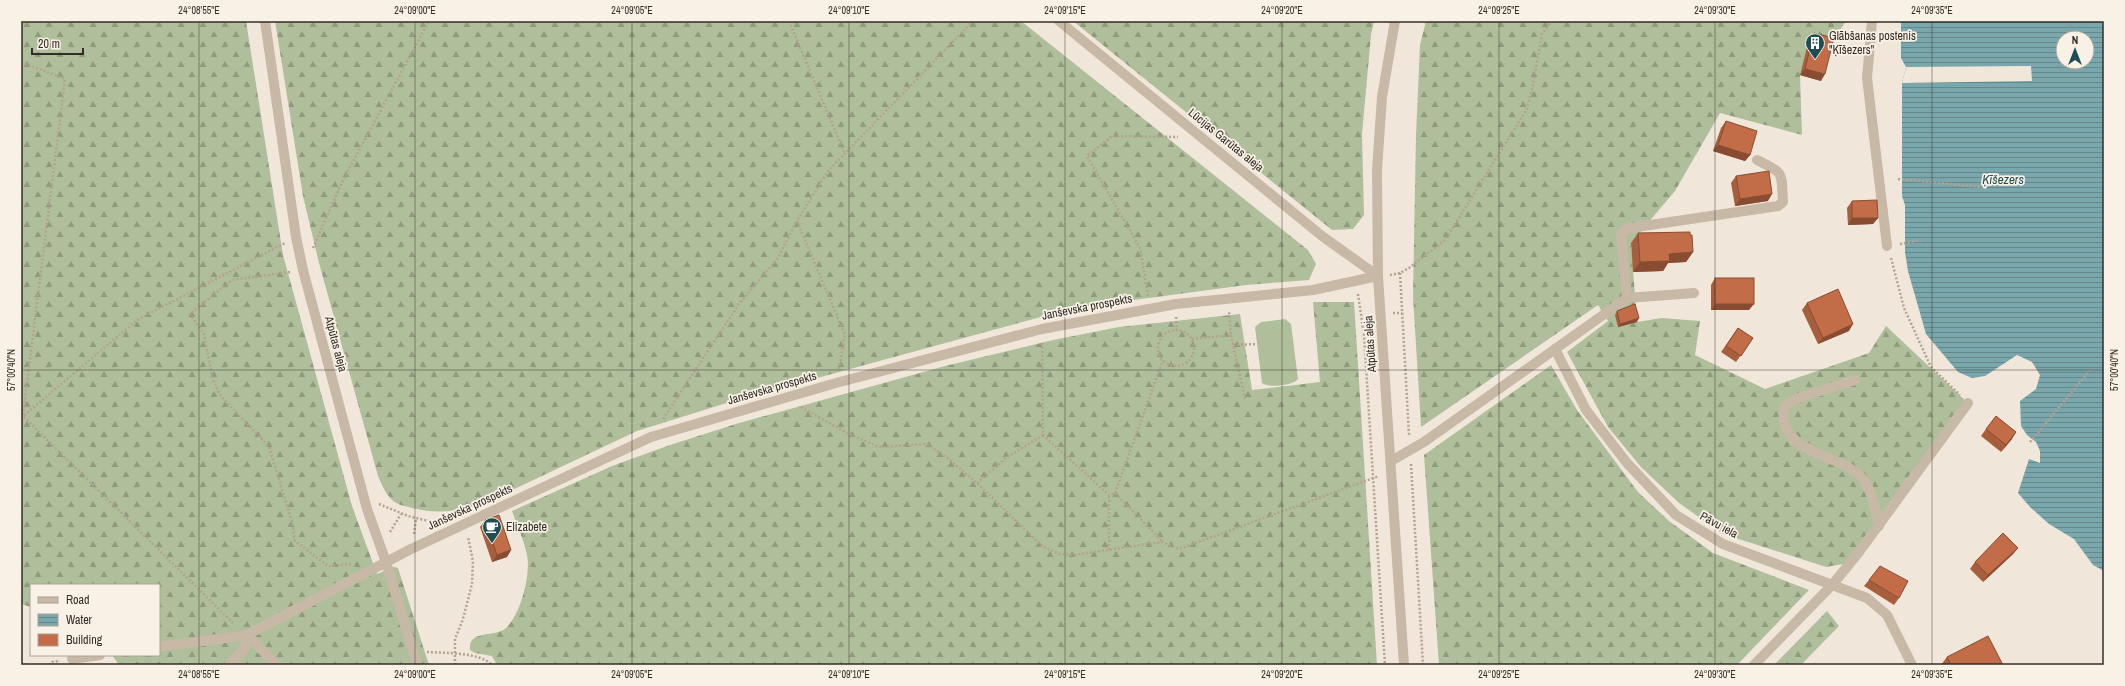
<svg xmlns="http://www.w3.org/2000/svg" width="2125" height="686" font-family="'Archivo Narrow',sans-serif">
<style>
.forest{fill:url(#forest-firs)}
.pitch{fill:#b0bf9b}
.water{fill:url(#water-rules);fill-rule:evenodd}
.pier{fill:#f0e7da}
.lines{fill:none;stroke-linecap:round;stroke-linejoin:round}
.path{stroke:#b4a291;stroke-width:2.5;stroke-dasharray:2 2;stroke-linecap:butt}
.minor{stroke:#c8b8a6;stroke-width:10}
.wall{fill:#a75e3d}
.shaded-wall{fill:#884c32}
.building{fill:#c26d47;stroke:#884c32}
.ticks{fill:none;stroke:#342c27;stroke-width:1;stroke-opacity:0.45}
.labels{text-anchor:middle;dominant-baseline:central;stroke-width:3.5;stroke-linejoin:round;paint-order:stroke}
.poi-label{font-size:12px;fill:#342c27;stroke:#f8f1e6;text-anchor:start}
.street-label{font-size:12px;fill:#342c27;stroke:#f8f1e6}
.water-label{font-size:13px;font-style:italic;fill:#1e4d54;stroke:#f8f1e6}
.neatline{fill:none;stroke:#342c27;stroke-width:1.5}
.ticks-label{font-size:10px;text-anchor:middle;fill:#342c27}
</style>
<defs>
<pattern id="forest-firs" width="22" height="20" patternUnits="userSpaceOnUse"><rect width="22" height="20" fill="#b0bf9b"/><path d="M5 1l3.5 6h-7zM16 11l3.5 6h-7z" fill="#909b7e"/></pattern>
<pattern id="water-rules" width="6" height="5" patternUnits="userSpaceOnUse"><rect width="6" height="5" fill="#7aa7ac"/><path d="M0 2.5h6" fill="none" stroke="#65888c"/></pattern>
</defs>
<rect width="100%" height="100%" fill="#f0e7da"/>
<g class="forest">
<polygon points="21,21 246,21 283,255 352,506 377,574 394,567 398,568 429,665 119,665 112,655 159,655 159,585 31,585 31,607 21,604"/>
<path d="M275,21H1021L1308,250L1316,264L1309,280L1246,285L1074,308L733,401L637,431L489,501C460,511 442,515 412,508C406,506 397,505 392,500C385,493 382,485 378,476L319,263L303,196Z"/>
<polygon points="1073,21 1374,21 1371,35 1362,134 1364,215 1353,229 1332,230"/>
<polygon points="1426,21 1846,21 1830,45 1809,40 1800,75 1802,135 1720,113 1675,191 1631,243 1637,322 1662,318 1700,321 1695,355 1765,389 1869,353 1886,326 1968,403 1870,534 1843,564 1826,567 1723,534 1679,503 1641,467 1608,427 1567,352 1608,321 1598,305 1421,427 1413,296 1416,135 1420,45"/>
<path d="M1313,302H1354L1377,665H497L492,656L475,653L470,650C468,628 496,639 507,627C521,613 531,574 527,555C524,540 517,525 512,511L612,466L670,445L739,423L945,366L1053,340L1119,327L1240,314L1252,390L1320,382Z"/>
<polygon points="1551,365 1577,410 1638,492 1669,521 1713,553 1809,590 1737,665 1439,665 1424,455"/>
<polygon points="1827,611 1839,626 1801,665 1774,665"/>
</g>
<path class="pitch" d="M1285,319L1291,324L1298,379C1293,386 1268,388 1262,383L1255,327L1261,322Z"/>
<path class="water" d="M1901,21H2104V571L2093,565L2074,539L2049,524L2030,507L2018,493L2029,459L2040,463V451L2036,442L2027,435L2021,426L2020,401L2036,389L2040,375L2032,362L2017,355L1985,376L1972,378L1958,372L1926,334L1908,271L1905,252V205L1902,196V83L1906,67L1901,58ZM2063,38H2087V62H2063Z"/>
<polygon class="pier" points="2031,66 2032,81 1902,83 1906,67"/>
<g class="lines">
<g class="path">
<polyline points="792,21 791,26 845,154"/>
<polyline points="21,62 65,79 23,416"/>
<polyline points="1898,179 1982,187"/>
<polyline points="1900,244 1921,240"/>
<polyline points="313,248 344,178 429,21"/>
<polyline points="1891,258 1904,308 1931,367 1960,395"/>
<polyline points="290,272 232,280 190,314 204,334 213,380 220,395 269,447 292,522 295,541 328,566 351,564"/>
<polyline points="1400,273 1409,435"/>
<polyline points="1390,275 1400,273 1409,268 1445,240 1527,109 1533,85 1542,34 1552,21"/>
<polyline points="1358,294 1364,335 1385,665"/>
<polyline points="1148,296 1140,248 1087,156 1112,136 1178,137"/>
<polyline points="1393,313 1402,313"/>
<polyline points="1176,317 1177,330"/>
<circle cx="1176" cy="348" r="18"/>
<polyline points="1231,335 1245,399"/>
<polyline points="1192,339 1231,335 1229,311"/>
<polyline points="1233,345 1257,344"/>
<polyline points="839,369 845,335 797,221 828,171 973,21"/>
<polyline points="801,407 847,433 879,447 927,444 946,457 977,483 1042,546 1059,554 1074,555 1162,542 1179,549 1379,476"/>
<polyline points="21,414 233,623"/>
<polyline points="21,418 137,320 285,243"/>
<polyline points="663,419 739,304 778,258 796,222"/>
<polyline points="1043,435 1109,495 1115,493 1162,541"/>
<polyline points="2030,442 2092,368"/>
<polyline points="1411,464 1423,665"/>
<polyline points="977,483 1006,458 1043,435 1042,342"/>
<polyline points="1115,493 1163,360"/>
<polyline points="379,504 408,516 437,523"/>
<polyline points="390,532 401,514"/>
<polyline points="414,534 416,519"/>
<polyline points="1109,550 1109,495"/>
<path d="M427,652C444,653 480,652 492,665"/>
<polyline points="49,665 52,662 60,661"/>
<polyline points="455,665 455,639 463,619 472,584 473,561 468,537"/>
</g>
<g class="minor">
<polyline points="265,21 296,237 303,270 367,509 386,562 417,665"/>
<polyline points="1059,21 1322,236 1378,276"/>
<polyline points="1395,21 1382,97 1377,170 1378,276 1404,665"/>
<polyline points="1872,21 1867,78 1887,246"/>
<path d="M1627,298L1621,234L1624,231L1630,228L1778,206L1783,202C1781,171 1785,174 1757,160"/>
<polyline points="1555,349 1586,410 1627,463 1676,515 1723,544 1867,598 1887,615 1912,665"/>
<path d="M1855,380L1798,398L1785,406C1774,450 1834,454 1857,473C1872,485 1875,510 1879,526"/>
<polyline points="1391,461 1424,442 1627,298 1694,293"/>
<polyline points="159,647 247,635 277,665"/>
<polyline points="72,659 100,655"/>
<polyline points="229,665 245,648 247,635 411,549 651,437 836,383 1042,329 1176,304 1313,290 1378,276"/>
<polyline points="1754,665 1833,584 1859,552 1968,403"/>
</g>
</g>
<g class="wall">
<polygon points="1814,33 1821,81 1800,75 1809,39"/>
<polygon points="1726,121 1750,155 1745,161 1713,151 1721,128"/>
<polygon points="1736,176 1768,201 1735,206 1731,183"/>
<polygon points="1852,201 1878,218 1873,224 1848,225 1847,208"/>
<polygon points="1638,233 1693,252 1686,262 1668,263 1663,271 1633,272 1631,243"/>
<polygon points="1715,278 1749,310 1711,310 1711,285"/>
<polygon points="1807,303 1849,331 1818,344 1802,310"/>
<polygon points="1617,311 1637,322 1618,327 1615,315"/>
<polygon points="1738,328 1753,338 1736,362 1721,352"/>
<polygon points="1986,429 2012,439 2001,452 1981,436"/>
<polygon points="485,520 511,550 507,557 492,562 480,527"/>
<polygon points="2018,548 2013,554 1983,582 1970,569 1975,562"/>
<polygon points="1869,580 1899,598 1894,605 1864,586"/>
<polygon points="1947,657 2003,665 1941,665"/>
</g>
<g class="shaded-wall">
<polygon points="1805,69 1825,74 1821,81 1800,75"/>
<polygon points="1718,145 1750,155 1745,161 1713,151"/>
<polygon points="1772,194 1768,201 1735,206 1740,199"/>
<polygon points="1852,218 1878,218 1873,224 1848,225"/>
<polygon points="1693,252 1686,262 1668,263 1663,271 1633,272 1640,262 1669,254"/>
<polygon points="1715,304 1754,304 1749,310 1711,310"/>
<polygon points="1639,318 1637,322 1618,327 1620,324"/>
<polygon points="1853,324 1849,331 1818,344 1823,338"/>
<polygon points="2016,432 2012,439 2001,452 2006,445"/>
<polygon points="2018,548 2013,554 1983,582 1988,575"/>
<polygon points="511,550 507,557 492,562 497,555"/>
</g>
<g class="building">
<polygon points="1814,33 1834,38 1825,74 1805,69"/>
<polygon points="1726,121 1757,131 1750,155 1718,145"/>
<polygon points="1769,171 1772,194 1740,199 1736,176"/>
<polygon points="1877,200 1878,218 1852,218 1852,201"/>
<polygon points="1690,232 1690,235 1692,235 1693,252 1669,254 1670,261 1640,262 1638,233"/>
<rect x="1715" y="278" width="39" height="26"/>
<polygon points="1838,289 1853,324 1823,338 1807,303"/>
<polygon points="1635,304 1639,318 1620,324 1617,311"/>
<polygon points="1738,328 1753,338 1741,356 1726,346"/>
<polygon points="1996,416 2016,432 2006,445 1986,429"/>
<polygon points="499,515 511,550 497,555 485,520"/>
<polygon points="2003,533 2018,548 1988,575 1975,562"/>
<polygon points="1880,566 1908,581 1899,598 1869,580"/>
<polygon points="1988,636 2003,665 1951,665 1947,657"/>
</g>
<path class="ticks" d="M199,21V665M415,21V665M632,21V665M849,21V665M1065,21V665M1282,21V665M1499,21V665M1715,21V665M1932,21V665M21,370H2104"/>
<defs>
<symbol id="building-pin" viewBox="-11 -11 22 30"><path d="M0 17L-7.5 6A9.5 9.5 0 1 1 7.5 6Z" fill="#1e4d54" stroke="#f8f1e6"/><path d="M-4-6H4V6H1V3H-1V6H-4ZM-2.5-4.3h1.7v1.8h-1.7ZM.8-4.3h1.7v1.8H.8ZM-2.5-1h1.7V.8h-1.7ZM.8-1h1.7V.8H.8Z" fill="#fff"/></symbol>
<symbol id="cafe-pin" viewBox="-11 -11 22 30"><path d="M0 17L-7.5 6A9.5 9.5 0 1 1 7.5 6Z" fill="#1e4d54" stroke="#f8f1e6"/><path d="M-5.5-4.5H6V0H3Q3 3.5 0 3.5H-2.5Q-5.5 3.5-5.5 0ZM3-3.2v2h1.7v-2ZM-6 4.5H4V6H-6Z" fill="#fff"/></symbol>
</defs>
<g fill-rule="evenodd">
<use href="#building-pin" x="1804" y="32" width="22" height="30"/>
<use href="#cafe-pin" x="481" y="516" width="22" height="30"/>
</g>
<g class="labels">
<g class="poi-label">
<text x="1829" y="36">Glābšanas postenis<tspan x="1829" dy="14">"Ķīšezers"</tspan></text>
<text x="506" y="527">Elizabete</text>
</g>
<g class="street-label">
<text transform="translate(1226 140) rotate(39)">Lūcijas Garūtas aleja</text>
<text transform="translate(1087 307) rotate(-11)">Janševska prospekts</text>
<text transform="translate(336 344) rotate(75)">Atpūtas aleja</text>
<text transform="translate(1370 344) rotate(-94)">Atpūtas aleja</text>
<text transform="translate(772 388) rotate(-16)">Janševska prospekts</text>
<text transform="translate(470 507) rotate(-25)">Janševska prospekts</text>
<text transform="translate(1719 525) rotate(29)">Pāvu iela</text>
</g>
<g class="water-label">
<text x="2003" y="179">Ķīšezers</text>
</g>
</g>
<rect width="2125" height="686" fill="none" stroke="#f8f1e6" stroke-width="44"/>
<rect x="30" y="584" width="130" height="72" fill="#f8f1e6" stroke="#aaa29a"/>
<rect x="38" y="597" width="20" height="6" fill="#c8b8a6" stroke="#aaa29a"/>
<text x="66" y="604" font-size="12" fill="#342c27">Road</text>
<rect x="38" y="614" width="20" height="12" fill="url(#water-rules)" stroke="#aaa29a"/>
<text x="66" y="624" font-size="12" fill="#342c27">Water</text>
<rect x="38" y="634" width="20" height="12" fill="#c26d47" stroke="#aaa29a"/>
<text x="66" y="644" font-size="12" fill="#342c27">Building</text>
<g transform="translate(2075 50)"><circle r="19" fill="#f8f1e6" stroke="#aaa29a"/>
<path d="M0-3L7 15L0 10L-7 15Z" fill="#1e4d54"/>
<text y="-6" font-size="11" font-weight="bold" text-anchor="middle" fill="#342c27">N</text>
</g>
<path d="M32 48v6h51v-6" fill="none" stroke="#342c27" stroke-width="2"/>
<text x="38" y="48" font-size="12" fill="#342c27" stroke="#f8f1e6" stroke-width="3" paint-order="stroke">20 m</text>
<rect x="22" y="22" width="2081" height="642" class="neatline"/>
<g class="ticks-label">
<text x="199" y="14">24°08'55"E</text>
<text x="415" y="14">24°09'00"E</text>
<text x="632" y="14">24°09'05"E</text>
<text x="849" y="14">24°09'10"E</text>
<text x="1065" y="14">24°09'15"E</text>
<text x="1282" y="14">24°09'20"E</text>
<text x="1499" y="14">24°09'25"E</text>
<text x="1715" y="14">24°09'30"E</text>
<text x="1932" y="14">24°09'35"E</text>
<text transform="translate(11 370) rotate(-90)" y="4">57°00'40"N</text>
<text transform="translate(2114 370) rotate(-90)" y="4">57°00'40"N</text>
<text x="199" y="678">24°08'55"E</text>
<text x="415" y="678">24°09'00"E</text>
<text x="632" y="678">24°09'05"E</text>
<text x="849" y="678">24°09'10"E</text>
<text x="1065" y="678">24°09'15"E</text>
<text x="1282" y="678">24°09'20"E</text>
<text x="1499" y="678">24°09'25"E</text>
<text x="1715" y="678">24°09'30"E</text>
<text x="1932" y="678">24°09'35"E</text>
</g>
</svg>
